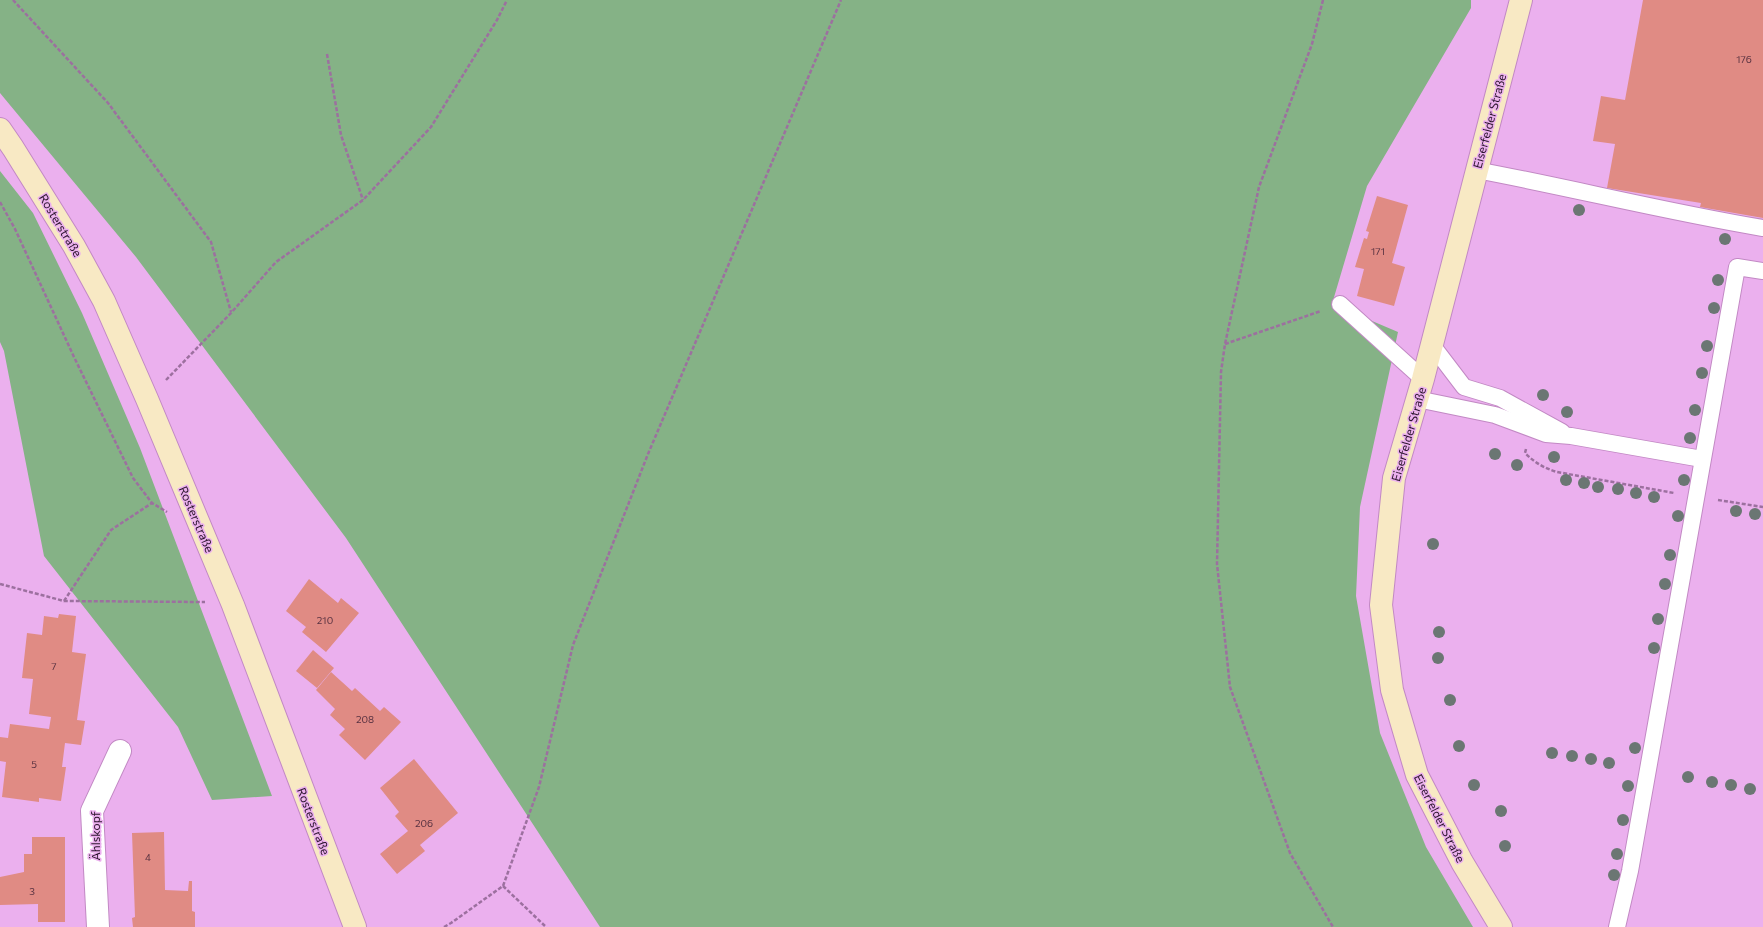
<svg xmlns="http://www.w3.org/2000/svg" width="1763" height="927" font-family="Commissioner,sans-serif">
<style>
.green{fill:#85b286}
.building{fill:#e08b84}
.lines{fill:none;stroke-linecap:round;stroke-linejoin:round}
.lane-casing{stroke:#c289c4;stroke-width:18}
.street-casing{stroke:#c289c4;stroke-width:24}
.secondary-casing{stroke:#c289c4;stroke-width:24}
.path{stroke:#9c709f;stroke-width:2.5;stroke-dasharray:4 2;stroke-linecap:butt}
.lane{stroke:#fff;stroke-width:16}
.street{stroke:#fff;stroke-width:22}
.secondary{stroke:#f8e9c4;stroke-width:22}
.tree{fill:#6b7673}
.labels{text-anchor:middle;dominant-baseline:central;stroke-width:3;stroke-linejoin:round;paint-order:stroke}
.number-label{font-size:10px;fill:#583241}
.street-label{font-size:12px;fill:#2a142b;stroke:#ebb0ee}
</style>
<rect width="100%" height="100%" fill="#ebb0ee"/>
<g class="green">
<polygon points="0,0 1471,0 1471,8 1367,186 1332,304 1398,332 1360,507 1356,596 1380,733 1426,847 1473,927 600,927 346,538 136,257 0,93"/>
<polygon points="0,171 33,213 82,313 140,448 272,796 212,800 178,727 44,556 4,351 0,342"/>
</g>
<g class="building">
<polygon points="1643,0 1763,0 1763,218 1700,207 1701,203 1607,188 1615,144 1593,141 1601,96 1625,100"/>
<polygon points="1377,196 1408,205 1392,263 1405,267 1394,306 1357,296 1364,269 1355,267 1364,238 1367,239 1369,232 1366,231"/>
<polygon points="309,579 338,603 341,598 359,613 326,652 302,632 306,627 286,611"/>
<polygon points="59,614 76,616 72,652 86,654 77,720 85,721 81,745 65,743 62,767 66,767 61,801 39,798 39,802 2,797 6,762 0,761 0,737 8,738 10,724 49,729 51,717 29,714 33,679 22,678 27,633 42,635 44,616 58,618"/>
<polygon points="313,650 334,668 317,688 296,671"/>
<polygon points="331,672 352,691 355,688 380,711 384,707 401,722 365,760 339,735 345,729 330,715 335,709 316,690"/>
<polygon points="414,759 458,813 420,845 425,851 397,874 380,854 408,831 395,816 399,812 380,788"/>
<polygon points="164,832 165,890 188,891 189,881 192,881 192,911 195,912 195,927 133,927 132,918 135,917 132,833"/>
<polygon points="32,837 65,837 65,922 38,922 38,904 0,905 0,877 24,872 24,854 32,854"/>
</g>
<g class="lines">
<defs>
<g id="lane">
<path d="M1476,170C1572,188 1667,212 1763,228"/>
<polyline points="1340,304 1423,379"/>
<polyline points="1432,345 1464,387 1500,398 1562,432"/>
<polyline points="1417,399 1495,415 1546,434 1571,436 1702,459"/>
<polyline points="1617,927 1630,871 1737,267 1763,271"/>
</g>
<polyline id="street" points="98,927 92,811 120,751"/>
<g id="secondary">
<polyline points="0,129 13,148 74,246 104,301 147,399 233,605 355,927"/>
<polyline points="1501,927 1462,862 1417,775 1392,690 1381,605 1394,478 1423,379 1521,0"/>
</g>
</defs>
<use href="#lane" class="lane-casing"/>
<use href="#street" class="street-casing"/>
<use href="#secondary" class="secondary-casing"/>
<g class="path">
<polyline points="13,0 108,103 211,242 231,312"/>
<polyline points="1323,0 1312,44 1259,187 1225,344 1221,372 1217,564 1230,687 1290,853 1333,927"/>
<polyline points="327,54 341,135 363,200"/>
<polyline points="0,202 15,229 74,357 133,478 152,503 167,512"/>
<polyline points="1225,344 1321,311"/>
<polyline points="166,380 231,313 276,262 363,200 431,127 497,20 507,0"/>
<path d="M1526,449L1525,453C1535,463 1544,468 1557,472L1674,493"/>
<polyline points="1718,500 1763,507"/>
<polyline points="0,584 64,601 205,602"/>
<polyline points="64,601 111,530 152,503"/>
<polyline points="503,886 546,927"/>
<polyline points="444,927 451,923 503,886 539,787 573,645 648,454 841,0"/>
</g>
<use href="#lane" class="lane"/>
<use href="#street" class="street"/>
<use href="#secondary" class="secondary"/>
</g>
<g class="tree">
<circle cx="1579" cy="210" r="6"/>
<circle cx="1725" cy="239" r="6"/>
<circle cx="1718" cy="280" r="6"/>
<circle cx="1714" cy="308" r="6"/>
<circle cx="1707" cy="346" r="6"/>
<circle cx="1702" cy="373" r="6"/>
<circle cx="1543" cy="395" r="6"/>
<circle cx="1695" cy="410" r="6"/>
<circle cx="1567" cy="412" r="6"/>
<circle cx="1690" cy="438" r="6"/>
<circle cx="1495" cy="454" r="6"/>
<circle cx="1554" cy="457" r="6"/>
<circle cx="1517" cy="465" r="6"/>
<circle cx="1566" cy="480" r="6"/>
<circle cx="1684" cy="480" r="6"/>
<circle cx="1584" cy="483" r="6"/>
<circle cx="1598" cy="487" r="6"/>
<circle cx="1618" cy="489" r="6"/>
<circle cx="1636" cy="493" r="6"/>
<circle cx="1654" cy="497" r="6"/>
<circle cx="1736" cy="511" r="6"/>
<circle cx="1755" cy="514" r="6"/>
<circle cx="1678" cy="516" r="6"/>
<circle cx="1433" cy="544" r="6"/>
<circle cx="1670" cy="555" r="6"/>
<circle cx="1665" cy="584" r="6"/>
<circle cx="1658" cy="619" r="6"/>
<circle cx="1439" cy="632" r="6"/>
<circle cx="1654" cy="648" r="6"/>
<circle cx="1438" cy="658" r="6"/>
<circle cx="1450" cy="700" r="6"/>
<circle cx="1459" cy="746" r="6"/>
<circle cx="1635" cy="748" r="6"/>
<circle cx="1552" cy="753" r="6"/>
<circle cx="1572" cy="756" r="6"/>
<circle cx="1591" cy="759" r="6"/>
<circle cx="1609" cy="763" r="6"/>
<circle cx="1688" cy="777" r="6"/>
<circle cx="1712" cy="782" r="6"/>
<circle cx="1474" cy="785" r="6"/>
<circle cx="1731" cy="785" r="6"/>
<circle cx="1628" cy="786" r="6"/>
<circle cx="1750" cy="789" r="6"/>
<circle cx="1501" cy="811" r="6"/>
<circle cx="1623" cy="820" r="6"/>
<circle cx="1505" cy="846" r="6"/>
<circle cx="1617" cy="854" r="6"/>
<circle cx="1614" cy="875" r="6"/>
</g>
<g class="labels">
<g class="number-label">
<text x="1744" y="59">176</text>
<text x="1378" y="251">171</text>
<text x="325" y="620">210</text>
<text x="54" y="666">7</text>
<text x="365" y="719">208</text>
<text x="34" y="764">5</text>
<text x="424" y="823">206</text>
<text x="148" y="857">4</text>
<text x="32" y="891">3</text>
</g>
<g class="street-label">
<text transform="translate(1489 121) rotate(-75)">Eiserfelder Straße</text>
<text transform="translate(61 225) rotate(59)">Rosterstraße</text>
<text transform="translate(1408 434) rotate(-74)">Eiserfelder Straße</text>
<text transform="translate(197 519) rotate(67)">Rosterstraße</text>
<text transform="translate(1440 818) rotate(63)">Eiserfelder Straße</text>
<text transform="translate(314 821) rotate(69)">Rosterstraße</text>
<text transform="translate(95 836) rotate(-90)">Ählskopf</text>
</g>
</g>
</svg>
